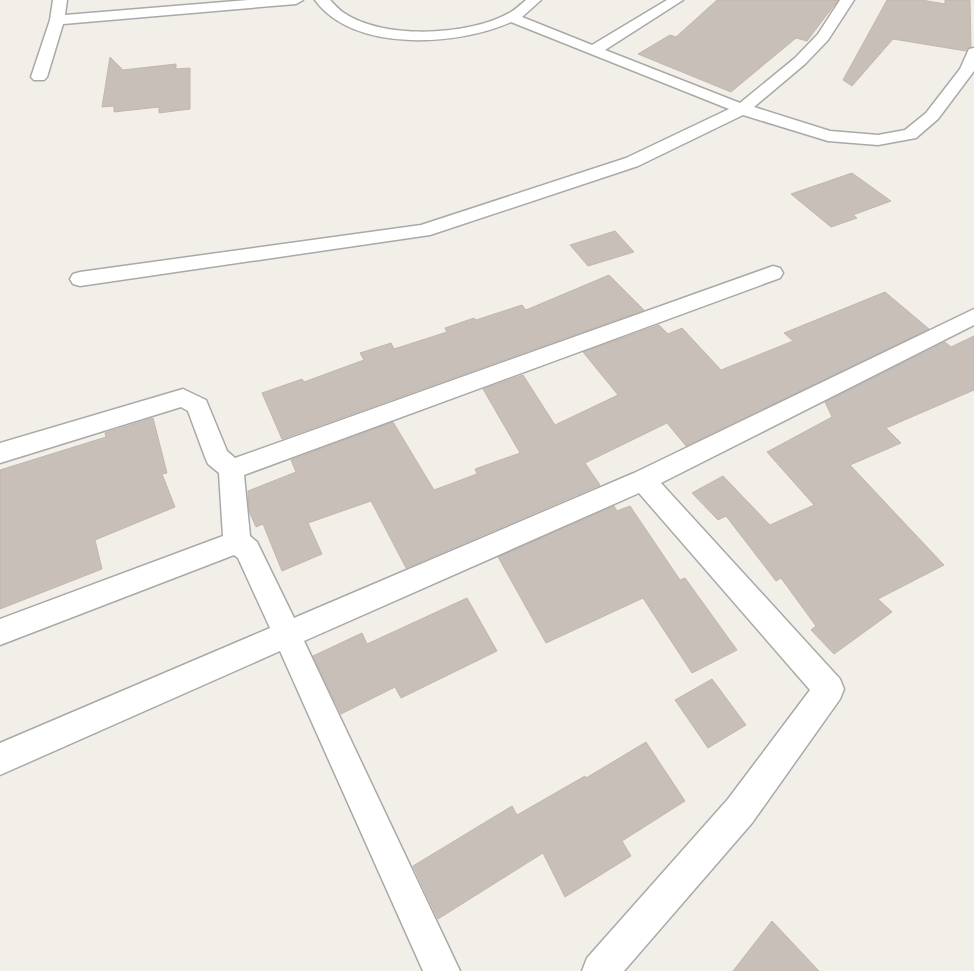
<svg xmlns="http://www.w3.org/2000/svg" width="974" height="971" font-family="Inter,sans-serif">
<style>
.building{fill:#c7bfb8;stroke:#c4b6ab}
.lines{fill:none;stroke-linecap:round;stroke-linejoin:round}
.street-casing{stroke:#a9a9a9;stroke-width:3}
.street{fill:#fff;fill-rule:evenodd}
</style>
<rect width="100%" height="100%" fill="#f2efe9"/>
<g class="building">
<polygon points="717,0 838,0 807,41 796,38 731,92 638,54 670,35 676,37"/>
<polygon points="887,0 922,0 945,4 945,0 970,0 971,47 966,51 893,39 852,86 843,80"/>
<polygon points="110,57 123,70 176,64 176,69 190,68 190,109 159,113 159,107 114,112 114,106 102,107"/>
<polygon points="852,173 891,201 853,215 857,218 831,227 791,194"/>
<polygon points="615,231 634,252 588,266 570,245"/>
<polygon points="609,275 644,310 282,439 262,393 302,379 304,382 364,360 360,353 391,343 394,349 447,332 445,328 474,318 476,320 522,305 526,310"/>
<polygon points="885,292 929,329 686,446 667,423 585,463 600,485 406,568 371,501 308,523 322,554 282,571 263,524 256,527 249,511 248,491 296,472 291,460 393,422 434,490 477,474 475,469 520,453 483,389 523,375 555,425 618,395 583,352 659,325 668,334 682,328 721,370 793,341 784,333"/>
<polygon points="974,336 974,390 886,428 901,443 850,465 944,565 878,599 892,612 834,654 811,630 816,626 781,578 776,581 726,516 718,520 692,493 723,476 770,525 814,505 767,452 832,417 825,402 945,342 951,347"/>
<polygon points="153,418 167,473 162,474 175,507 95,540 102,569 0,609 0,470 106,437 105,433"/>
<polygon points="614,506 617,511 630,506 680,580 685,578 737,650 692,673 643,598 546,643 498,557"/>
<polygon points="467,598 497,651 401,698 395,687 341,714 313,656 362,633 367,644"/>
<polygon points="712,679 746,725 708,748 675,700"/>
<polygon points="646,742 685,801 622,841 631,856 565,897 543,853 438,919 413,866 512,806 517,815 585,776 586,778"/>
<polygon points="772,921 819,971 733,971"/>
</g>
<g class="lines">
<defs>
<g id="street">
<polygon points="53,0 67,0 65,15 248,0 303,0 296,4 63,24 47,77 44,80 34,80 31,77 50,20"/>
<path d="M315,0H330C334,4 339,10 344,13C384,40 471,36 511,12C516,9 521,4 526,0H541L522,17L592,45L667,0H683L605,50L740,103L795,58L818,34L840,0H854L828,40L805,64L754,107L830,131L878,135L905,130L926,113L960,69L969,49L974,48V71L938,119L916,138L878,145L828,141L743,115L638,166L430,235L80,286L73,284L70,279L73,274L80,272L421,225L626,158L729,109L511,22C458,46 353,53 315,0Z"/>
<polygon points="773,266 780,268 783,273 780,278 244,475 250,536 257,542 294,618 634,473 974,309 974,325 661,483 840,679 844,689 840,699 752,823 624,971 582,971 587,958 728,799 810,690 639,493 304,641 460,971 423,971 280,651 0,775 0,743 270,628 238,558 234,555 0,645 0,619 223,536 219,473 208,464 205,457 188,411 181,407 0,463 0,443 183,389 206,400 227,451 235,458"/>
</g>
</defs>
<use href="#street" class="street-casing"/>
<use href="#street" class="street"/>
</g>
</svg>
